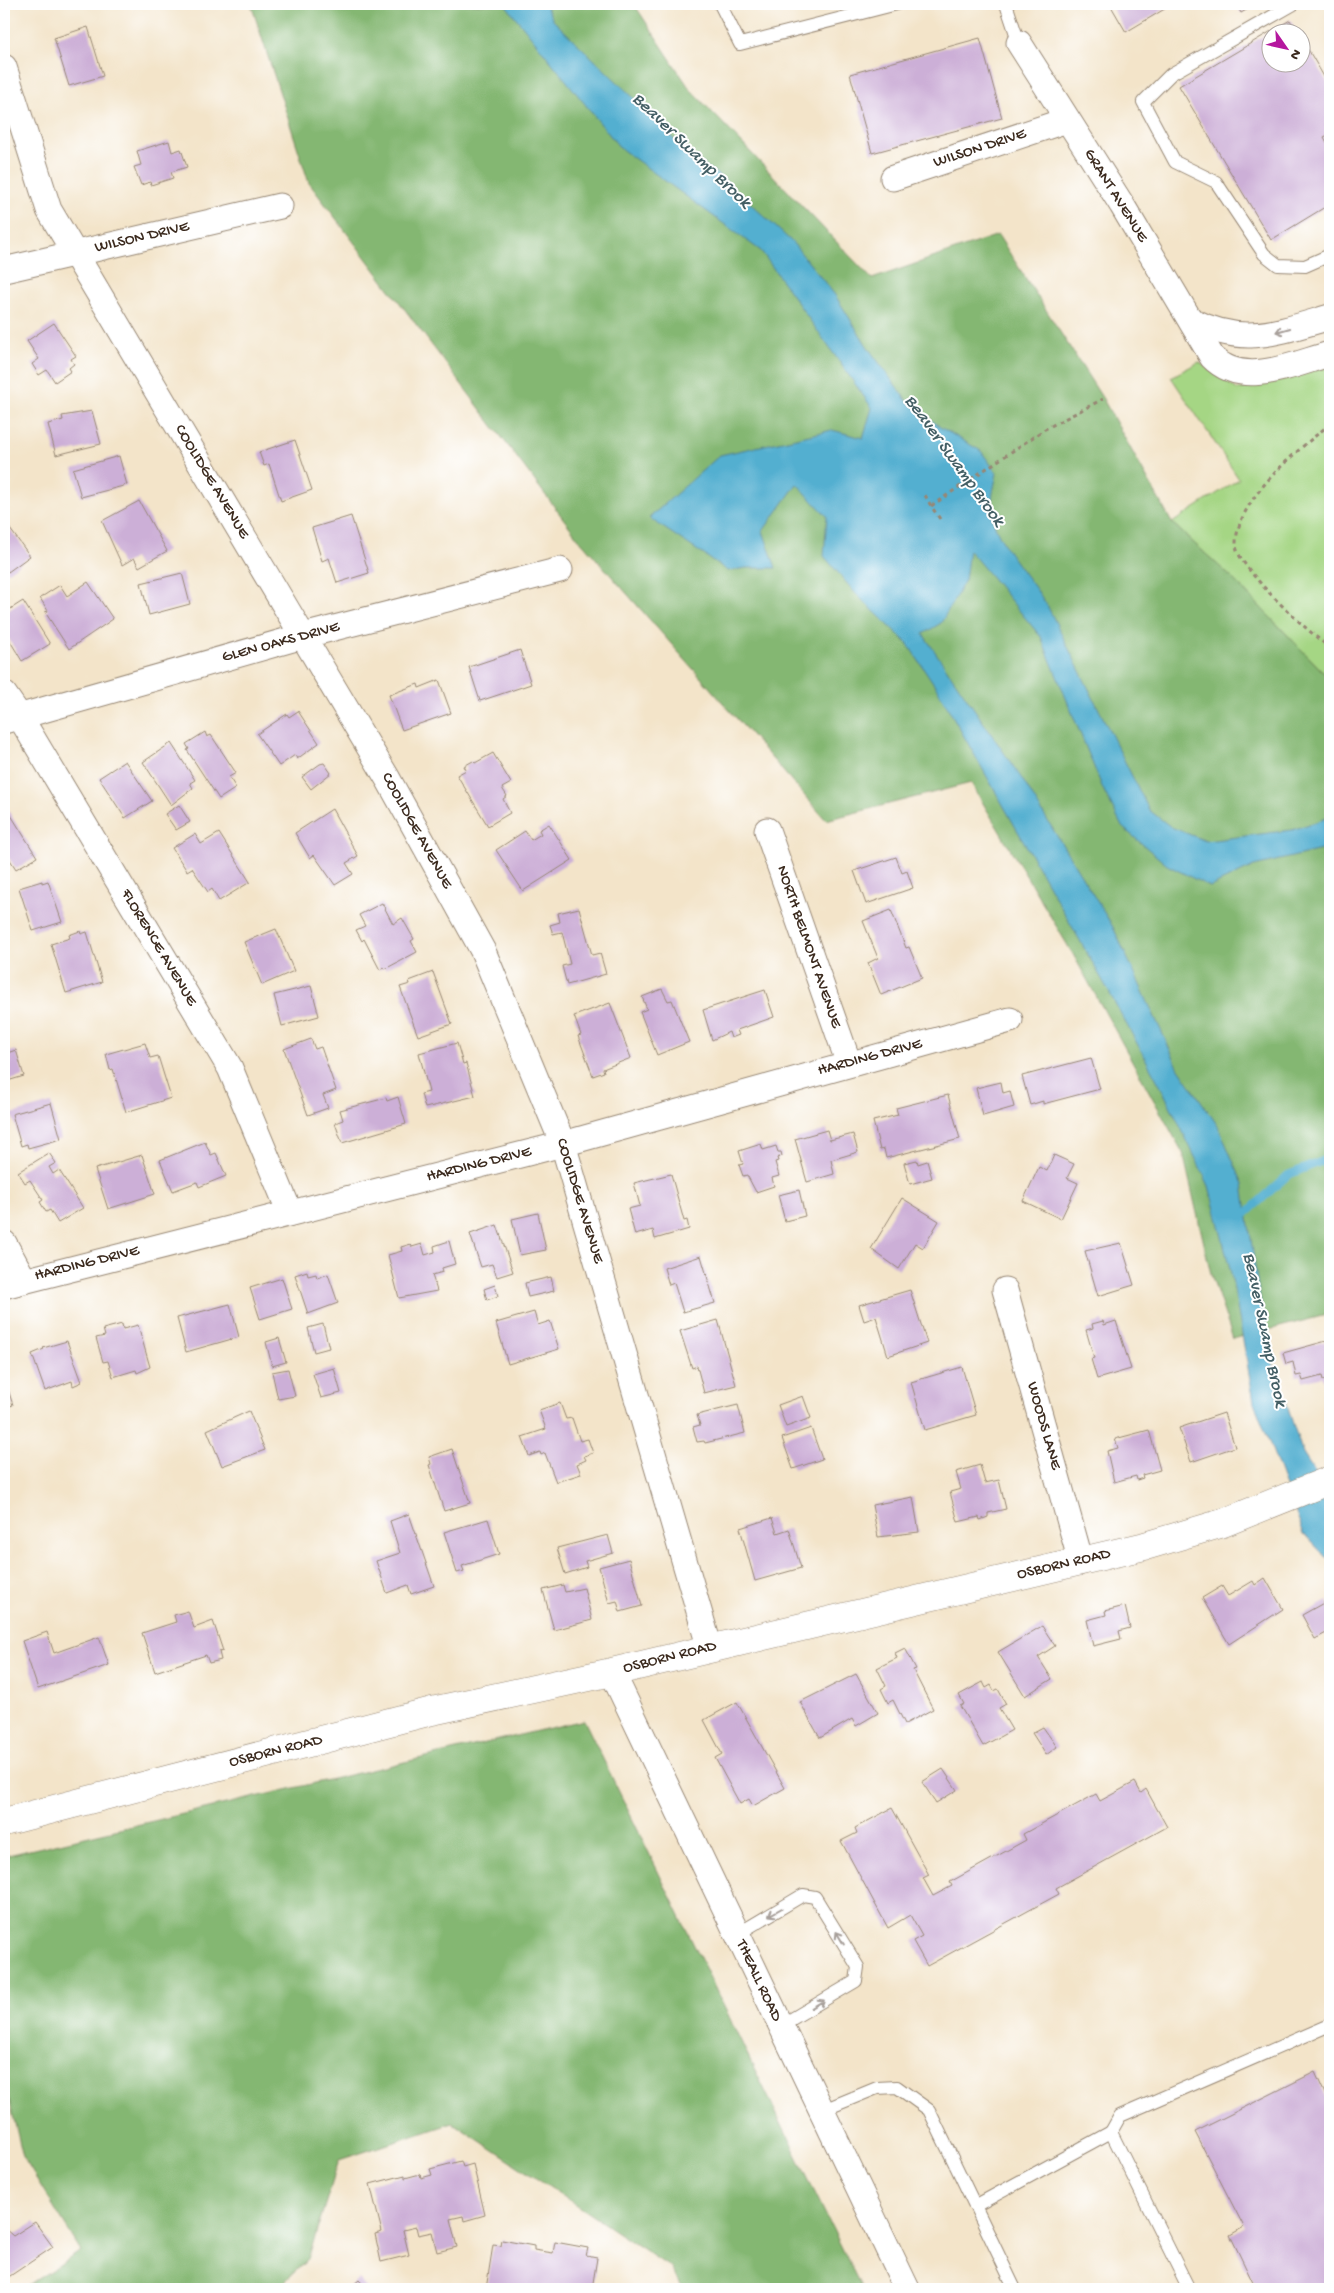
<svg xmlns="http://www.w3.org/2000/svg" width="1334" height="2293" font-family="'Gochi Hand',sans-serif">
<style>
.green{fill:#a5d684;stroke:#708051}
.forest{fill:#84b772;stroke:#607048}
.water{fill:#52afd0;stroke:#466c77}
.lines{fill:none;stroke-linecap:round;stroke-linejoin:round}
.stream{stroke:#52afd0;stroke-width:8}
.building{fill:#ccafd7}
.service-casing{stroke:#978774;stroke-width:14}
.minor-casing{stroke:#978774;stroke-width:27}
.tertiary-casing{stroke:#978774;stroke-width:29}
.path{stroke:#978774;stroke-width:3;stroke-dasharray:4 4;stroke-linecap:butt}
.service{stroke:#fff;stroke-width:12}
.minor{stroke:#fff;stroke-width:25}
.tertiary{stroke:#fff;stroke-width:28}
.oneway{stroke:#a79f9a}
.labels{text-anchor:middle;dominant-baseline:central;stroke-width:4;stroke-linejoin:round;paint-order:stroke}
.street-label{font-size:16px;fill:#3b2a1e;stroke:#fff}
.water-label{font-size:18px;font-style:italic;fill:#445f65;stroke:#fff}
</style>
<rect width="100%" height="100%" fill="#fff"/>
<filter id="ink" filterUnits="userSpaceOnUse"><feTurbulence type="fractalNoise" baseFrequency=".02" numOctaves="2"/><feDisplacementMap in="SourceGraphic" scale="10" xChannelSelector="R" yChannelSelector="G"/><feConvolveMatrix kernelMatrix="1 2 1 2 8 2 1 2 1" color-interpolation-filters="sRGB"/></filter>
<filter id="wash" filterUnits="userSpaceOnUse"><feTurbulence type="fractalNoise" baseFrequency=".0096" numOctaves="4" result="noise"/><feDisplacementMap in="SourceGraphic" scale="20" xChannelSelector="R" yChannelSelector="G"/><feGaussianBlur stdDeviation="1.12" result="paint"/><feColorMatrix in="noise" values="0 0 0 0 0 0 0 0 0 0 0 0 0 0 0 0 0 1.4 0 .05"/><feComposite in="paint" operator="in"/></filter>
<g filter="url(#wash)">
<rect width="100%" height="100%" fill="#f3e4c9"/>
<polygon class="green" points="1199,362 1238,390 1330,364 1330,679 1231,577 1172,523 1239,479 1171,377"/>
<g class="forest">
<polygon points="251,4 634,4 690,89 872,279 998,235 1103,399 1172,523 1231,577 1330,679 1330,1314 1233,1339 1211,1274 1183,1153 1074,956 971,783 826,820 578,538 309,183"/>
<polygon points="584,1720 862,2289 682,2289 671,2268 453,2123 339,2160 308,2259 277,2289 22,2289 81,2251 23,2157 4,2078 4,1856"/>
</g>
<path class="water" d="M505,4H545L553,20L637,101L683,149L725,180L792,242L835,295L869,349L907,401L940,427L981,451L997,473C994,488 989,505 993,520C1003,552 1032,579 1049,609L1149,810L1171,827L1206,841L1292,830L1330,817V848L1254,866L1210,887L1167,865L1122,827L1103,789L1041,637L969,550L965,580L941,623L923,634L1022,779L1113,927L1178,1067L1218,1126L1243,1184L1258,1287L1274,1366L1303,1454L1330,1496V1561L1304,1534L1254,1402L1231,1273L1209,1186L1163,1091L1104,983L936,687L907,643L856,594L824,556L827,516L797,484L763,531L776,568H746L728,571L649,518L720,455L832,430L863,438L872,408L761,251L620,148Z"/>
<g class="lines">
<polyline class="stream" points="1240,1219 1288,1175 1330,1158"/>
</g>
<g id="blocks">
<g class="building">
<polygon points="1106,4 1173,4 1126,32 1111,6 1108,8"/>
<polygon points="1236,4 1257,4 1241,13"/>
<polygon points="1290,20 1297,32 1272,32 1272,62 1302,62 1302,39 1330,87 1330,134 1324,137 1330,148 1330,204 1271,240 1179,86"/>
<polygon points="88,27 103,76 69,86 54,38"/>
<polygon points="980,38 1002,118 872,153 850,74"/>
<polygon points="169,141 172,152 181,149 187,167 171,172 173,178 151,185 150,182 141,185 134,167 141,165 137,151"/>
<polygon points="54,323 76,356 71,359 74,364 69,368 71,371 55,382 47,370 39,375 32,364 39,359 27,341"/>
<polygon points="92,411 101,444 56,455 48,424 63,420 62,416"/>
<polygon points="295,440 312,490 281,501 269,464 264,466 259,452"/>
<polygon points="119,456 127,485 81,497 73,469"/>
<polygon points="139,501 167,551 139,567 134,558 122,565 102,521"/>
<polygon points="351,516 369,573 337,583 329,558 322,561 312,528"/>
<polygon points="4,521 30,556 8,572 4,566"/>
<polygon points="182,573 190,604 149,615 141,583"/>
<polygon points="88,582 113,619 69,649 45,612 48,611 40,598 60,585 67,596"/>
<polygon points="23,601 50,644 22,661 4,631 4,613"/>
<polygon points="520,650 531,684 480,701 469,667"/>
<polygon points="439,680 451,713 402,730 389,695 418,684 419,688"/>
<polygon points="298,711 319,743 297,759 295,755 279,766 257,734 287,714 289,717"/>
<polygon points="205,732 207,737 211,735 236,773 229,777 236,788 219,799 187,750 189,749 186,744"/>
<polygon points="171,743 195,780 190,783 193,788 171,805 143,762"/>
<polygon points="493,753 511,783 502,788 507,796 503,799 510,813 488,826 457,775 466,770 464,766 473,761 475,763"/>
<polygon points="125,761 152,801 125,818 99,778"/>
<polygon points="324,763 331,773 311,789 302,777 320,764"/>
<polygon points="4,804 37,857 16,869 7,855 5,857 4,855"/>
<polygon points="179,805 190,822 176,830 165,814"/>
<polygon points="332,809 358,856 346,863 353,874 335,885 314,855 310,858 295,833"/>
<polygon points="549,824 572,860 523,891 496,850 525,831 531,840 541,834 539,830"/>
<polygon points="219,833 250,882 219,901 212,889 208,892 192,868 187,871 172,848 195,834 201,844"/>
<polygon points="896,857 902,873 907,871 913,888 866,904 854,871"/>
<polygon points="42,881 42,883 48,881 62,922 33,931 19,888"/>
<polygon points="382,903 393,924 402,918 414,939 411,941 417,952 385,969 384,967 380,970 364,939 362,941 356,930 365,926 359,915"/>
<polygon points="579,908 592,955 600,953 606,974 567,985 562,966 570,964 562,932 553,934 550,925 560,922 558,913"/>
<polygon points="891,910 906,948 909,947 922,978 881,995 868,963 878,958 863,921"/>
<polygon points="276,929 294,971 262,985 244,942"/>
<polygon points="80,931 81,934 87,932 102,982 66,993 51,944 70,938 69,935"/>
<polygon points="433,972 452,1024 418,1036 400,987 410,984 409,981"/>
<polygon points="311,986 319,1016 282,1026 274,995"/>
<polygon points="662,989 668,1001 672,1000 689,1042 657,1055 640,1012 647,1009 642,997"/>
<polygon points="765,990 774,1017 737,1030 739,1035 731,1038 729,1032 712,1040 703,1010"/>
<polygon points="610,1003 631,1058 603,1069 604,1072 593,1076 578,1036 581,1035 574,1016"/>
<polygon points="311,1039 315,1049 321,1047 336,1090 323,1095 328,1108 308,1115 284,1049"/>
<polygon points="145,1043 150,1058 158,1056 171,1098 126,1112 113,1069 110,1070 106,1054"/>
<polygon points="457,1043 463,1064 466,1063 475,1096 425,1108 421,1094 429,1092 419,1053"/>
<polygon points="16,1050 24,1076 4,1082 4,1054"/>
<polygon points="1091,1058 1100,1089 1043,1104 1043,1101 1030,1105 1022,1076"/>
<polygon points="1001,1082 1003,1093 1010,1091 1014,1107 983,1116 976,1088"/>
<polygon points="948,1095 960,1139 886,1158 884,1149 880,1150 873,1121 898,1115 896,1108"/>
<polygon points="398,1097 406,1124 342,1143 335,1123 343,1120 340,1110 386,1098 387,1101"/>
<polygon points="51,1103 61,1139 28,1148 27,1144 21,1146 12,1114"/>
<polygon points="827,1130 830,1140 853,1134 858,1152 831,1160 834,1174 807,1182 795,1139"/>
<polygon points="205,1142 211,1155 216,1153 226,1176 199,1187 197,1182 173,1191 160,1160"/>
<polygon points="761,1144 763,1150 776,1146 778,1152 781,1152 782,1156 777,1158 778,1161 775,1162 779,1176 772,1178 774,1186 756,1192 747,1175 743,1176 739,1165 743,1164 739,1151"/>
<polygon points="49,1153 56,1163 49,1167 53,1174 59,1170 83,1208 58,1223 50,1210 46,1212 40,1202 43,1200 30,1180 25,1183 18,1172"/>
<polygon points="142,1155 155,1194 108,1209 95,1169"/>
<polygon points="1054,1155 1074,1164 1067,1178 1078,1183 1061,1219 1023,1201 1039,1167 1047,1171"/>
<polygon points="917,1160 918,1164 927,1161 932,1178 910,1184 904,1163"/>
<polygon points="671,1174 684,1221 687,1220 689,1229 655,1239 653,1230 635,1235 628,1209 640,1206 634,1183"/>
<polygon points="799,1190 805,1216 785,1221 778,1195"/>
<polygon points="902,1198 939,1221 923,1248 915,1243 899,1269 871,1249"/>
<polygon points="538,1213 546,1250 520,1255 512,1219"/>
<polygon points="497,1225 513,1272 497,1277 492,1264 481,1267 470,1234"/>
<polygon points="449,1241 455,1264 442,1268 443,1272 432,1275 437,1291 399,1298 388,1255 402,1251 401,1247 411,1244 412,1247 422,1244 425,1255 435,1252 434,1246"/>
<polygon points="1121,1243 1134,1285 1098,1296 1085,1251"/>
<polygon points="701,1256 715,1303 683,1312 674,1283 669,1285 664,1268"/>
<polygon points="307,1271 308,1276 316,1274 317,1278 328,1274 338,1303 308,1314 295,1275"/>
<polygon points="551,1277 554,1291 528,1297 525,1283"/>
<polygon points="282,1278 292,1309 260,1319 250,1288"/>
<polygon points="495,1285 498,1296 487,1300 484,1289"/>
<polygon points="910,1290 927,1343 888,1356 876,1317 864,1321 859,1305"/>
<polygon points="230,1304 239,1337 186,1352 177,1318"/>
<polygon points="534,1312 538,1325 550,1321 559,1349 508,1364 496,1323"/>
<polygon points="718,1320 736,1385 704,1393 697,1366 692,1368 680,1331"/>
<polygon points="1103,1321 1104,1325 1116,1321 1131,1369 1097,1379 1091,1359 1094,1358 1086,1330 1093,1328 1092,1324"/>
<polygon points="122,1324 123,1329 138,1325 150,1367 137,1373 136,1370 113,1377 108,1361 103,1362 96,1338 105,1336 103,1329"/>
<polygon points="323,1324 329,1348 314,1352 308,1328"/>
<polygon points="279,1338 286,1362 272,1366 266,1342"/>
<polygon points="1330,1340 1330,1378 1323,1380 1322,1376 1303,1381 1301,1375 1296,1376 1293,1362 1286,1364 1283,1353"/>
<polygon points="67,1341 82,1382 73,1386 72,1381 45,1391 32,1354 44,1349 43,1348"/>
<polygon points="962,1367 976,1415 925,1430 911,1382"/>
<polygon points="334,1368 341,1393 321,1398 313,1374"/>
<polygon points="288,1369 295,1396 278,1399 272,1372"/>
<polygon points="4,1377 13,1405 4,1408"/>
<polygon points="803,1396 811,1418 786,1427 778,1405"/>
<polygon points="560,1403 566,1419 572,1418 580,1441 588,1439 593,1453 584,1456 586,1460 577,1464 581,1474 556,1482 545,1453 541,1455 540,1452 529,1456 522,1437 546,1429 539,1410"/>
<polygon points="738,1405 745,1433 705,1443 704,1441 697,1442 693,1427 700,1425 697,1415"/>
<polygon points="249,1411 265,1450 222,1466 207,1430"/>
<polygon points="1224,1413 1235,1447 1191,1462 1179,1428"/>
<polygon points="811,1428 822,1459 793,1469 782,1438"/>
<polygon points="1149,1430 1160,1470 1142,1475 1143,1478 1137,1480 1136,1476 1114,1482 1107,1451 1118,1448 1115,1439"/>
<polygon points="452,1449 470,1503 444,1511 429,1465 431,1464 429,1457"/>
<polygon points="980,1465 985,1483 999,1480 1006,1509 988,1513 988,1517 980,1520 979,1517 958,1522 950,1492 961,1489 956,1472"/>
<polygon points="913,1497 919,1532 878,1537 872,1505"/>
<polygon points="409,1514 434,1586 411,1594 408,1585 387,1593 376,1561 400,1553 390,1521"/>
<polygon points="772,1518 777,1533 789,1529 801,1568 755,1581 740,1528"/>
<polygon points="488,1519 499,1554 462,1566 464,1571 457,1573 444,1532"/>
<polygon points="608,1535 613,1553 585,1561 587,1567 565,1574 557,1548"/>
<polygon points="629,1559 642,1606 620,1612 617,1601 609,1603 599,1567"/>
<polygon points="1265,1578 1283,1609 1229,1644 1202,1598 1222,1586 1228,1596 1253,1581 1255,1585"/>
<polygon points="563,1585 565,1592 584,1588 592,1620 554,1630 543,1590"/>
<polygon points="1327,1601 1330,1607 1330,1631 1315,1639 1302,1615"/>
<polygon points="1125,1606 1130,1628 1119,1631 1121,1639 1093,1646 1087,1620 1106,1615 1105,1611"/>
<polygon points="188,1611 194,1628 213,1621 223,1651 219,1652 221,1660 209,1663 206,1655 155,1672 142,1633 176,1622 174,1615"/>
<polygon points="1042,1626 1055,1646 1038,1657 1052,1679 1025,1696 998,1652"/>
<polygon points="47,1632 54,1653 99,1637 109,1665 38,1689 22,1641"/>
<polygon points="905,1648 916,1669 913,1670 933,1709 905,1724 893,1700 888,1703 881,1689 886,1686 877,1668 897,1658 895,1653"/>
<polygon points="856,1674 878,1713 856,1726 852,1719 820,1738 800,1702"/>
<polygon points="983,1682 986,1688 991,1685 994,1691 998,1689 1006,1704 999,1708 1012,1730 983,1746 960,1706 964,1704 959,1695"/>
<polygon points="737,1702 785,1788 753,1806 749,1799 740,1804 715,1758 722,1754 704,1720"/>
<polygon points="1043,1727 1057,1747 1046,1755 1032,1733"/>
<polygon points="943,1769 957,1790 936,1803 922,1782"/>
<polygon points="1135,1782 1141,1793 1146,1789 1167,1827 1056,1888 1059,1894 927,1966 913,1941 922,1936 910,1915 888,1928 841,1841 857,1833 855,1828 892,1808 929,1875 923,1878 933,1896 952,1886 950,1882 1026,1840 1023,1834 1096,1794 1100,1801"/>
<polygon points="1315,2072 1330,2105 1330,2289 1256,2289 1230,2235 1244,2227 1195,2132"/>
<polygon points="461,2161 463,2167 473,2164 485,2215 464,2221 463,2216 450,2219 457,2247 437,2252 432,2232 418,2235 416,2227 403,2230 409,2255 381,2262 375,2234 382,2232 370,2184 405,2175 405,2178 420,2174 421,2178 432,2175 430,2169"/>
<polygon points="35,2222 53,2247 4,2280 4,2228 13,2236"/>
<polygon points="502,2240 534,2246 534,2250 553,2253 555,2242 588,2248 586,2256 597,2258 592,2289 486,2289 493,2245 501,2246"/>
<polygon points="359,2280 367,2289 348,2289"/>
</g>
</g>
</g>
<g filter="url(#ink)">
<use href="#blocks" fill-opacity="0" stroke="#978774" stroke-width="1"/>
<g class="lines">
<defs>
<g id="service">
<polyline points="720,4 740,44 897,4"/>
<polyline points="1006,4 1019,43"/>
<polyline points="1294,4 1171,74 1143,102 1175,162 1216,182 1264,254 1278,265 1305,266 1330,255"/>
<polyline points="736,1935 803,1895 815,1897 858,1967 856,1981 780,2026"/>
<polyline points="821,2111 877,2088 897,2087 929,2110 1015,2289"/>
<polyline points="975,2206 1111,2132"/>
<polyline points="1189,2289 1111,2132 1120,2116 1330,2025"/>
</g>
<g id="minor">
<path d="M1019,43L1122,205L1212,357C1243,389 1293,364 1330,354"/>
<polyline points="4,67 49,210 388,779 483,951 563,1144 710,1649"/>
<polyline points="893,178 1067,120"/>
<polyline points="4,270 280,206"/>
<path d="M1191,320C1243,347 1278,332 1330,317"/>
<polyline points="4,694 20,717 230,1068 290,1213"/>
<polyline points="4,721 303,636 560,570"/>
<polyline points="767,830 849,1064"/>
<polyline points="4,1243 24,1280"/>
<polyline points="4,1286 563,1144 1010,1020"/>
<polyline points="1005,1290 1081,1562"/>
<polyline points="612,1672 907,2289"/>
</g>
<polyline id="tertiary" points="4,1822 432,1711 612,1672 1145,1546 1223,1523 1330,1480"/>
</defs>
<use href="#service" class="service-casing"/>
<use href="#minor" class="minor-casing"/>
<use href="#tertiary" class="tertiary-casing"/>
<g class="path">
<path d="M1330,424C1299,449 1235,500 1236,545C1237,568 1310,633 1330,648"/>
<polyline points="925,495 931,506"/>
<polyline points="940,519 931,506 1045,429 1103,399"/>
</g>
<use href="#service" class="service"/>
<use href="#minor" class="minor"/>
<use href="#tertiary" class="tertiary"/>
</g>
<defs><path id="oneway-shaft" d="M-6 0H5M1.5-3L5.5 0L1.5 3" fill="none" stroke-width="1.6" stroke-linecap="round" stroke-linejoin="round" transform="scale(1.25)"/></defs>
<g class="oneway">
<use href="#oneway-shaft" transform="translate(1283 330) rotate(164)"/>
<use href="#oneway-shaft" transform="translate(775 1912) rotate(150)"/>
<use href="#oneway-shaft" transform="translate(840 1938) rotate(-121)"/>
<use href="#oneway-shaft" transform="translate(818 2004) rotate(-31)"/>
</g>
</g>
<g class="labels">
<g class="street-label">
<text transform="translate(980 149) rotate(-18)">WILSON DRIVE</text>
<text transform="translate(1115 196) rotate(58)">GRANT AVENUE</text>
<text transform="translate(142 238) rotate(-13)">WILSON DRIVE</text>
<text transform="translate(211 482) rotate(59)">COOLIDGE AVENUE</text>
<text transform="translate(281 643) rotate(-15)">GLEN OAKS DRIVE</text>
<text transform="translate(416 831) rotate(61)">COOLIDGE AVENUE</text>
<text transform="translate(808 947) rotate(71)">NORTH BELMONT AVENUE</text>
<text transform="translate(158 948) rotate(59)">FLORENCE AVENUE</text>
<text transform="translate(870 1058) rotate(-15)">HARDING DRIVE</text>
<text transform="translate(479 1165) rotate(-14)">HARDING DRIVE</text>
<text transform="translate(579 1201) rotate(73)">COOLIDGE AVENUE</text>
<text transform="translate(87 1264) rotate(-14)">HARDING DRIVE</text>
<text transform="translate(1043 1426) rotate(74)">WOODS LANE</text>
<text transform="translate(1064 1565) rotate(-13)">OSBORN ROAD</text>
<text transform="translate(670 1658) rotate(-14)">OSBORN ROAD</text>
<text transform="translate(276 1752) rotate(-14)">OSBORN ROAD</text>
<text transform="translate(758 1981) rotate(65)">THEALL ROAD</text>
</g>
<g class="water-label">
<text transform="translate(691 151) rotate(44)">Beaver Swamp Brook</text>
<text transform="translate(954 461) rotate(54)">Beaver Swamp Brook</text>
<text transform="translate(1264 1330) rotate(78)">Beaver Swamp Brook</text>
</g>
</g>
<rect width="1334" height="2293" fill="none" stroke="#fff" stroke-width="20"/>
<g transform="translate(1286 48) rotate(124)"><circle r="24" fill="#ffffff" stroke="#b1aaa5"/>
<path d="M0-4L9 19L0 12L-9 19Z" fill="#b5179e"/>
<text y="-8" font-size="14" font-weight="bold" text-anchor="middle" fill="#3b2a1e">N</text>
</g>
</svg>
